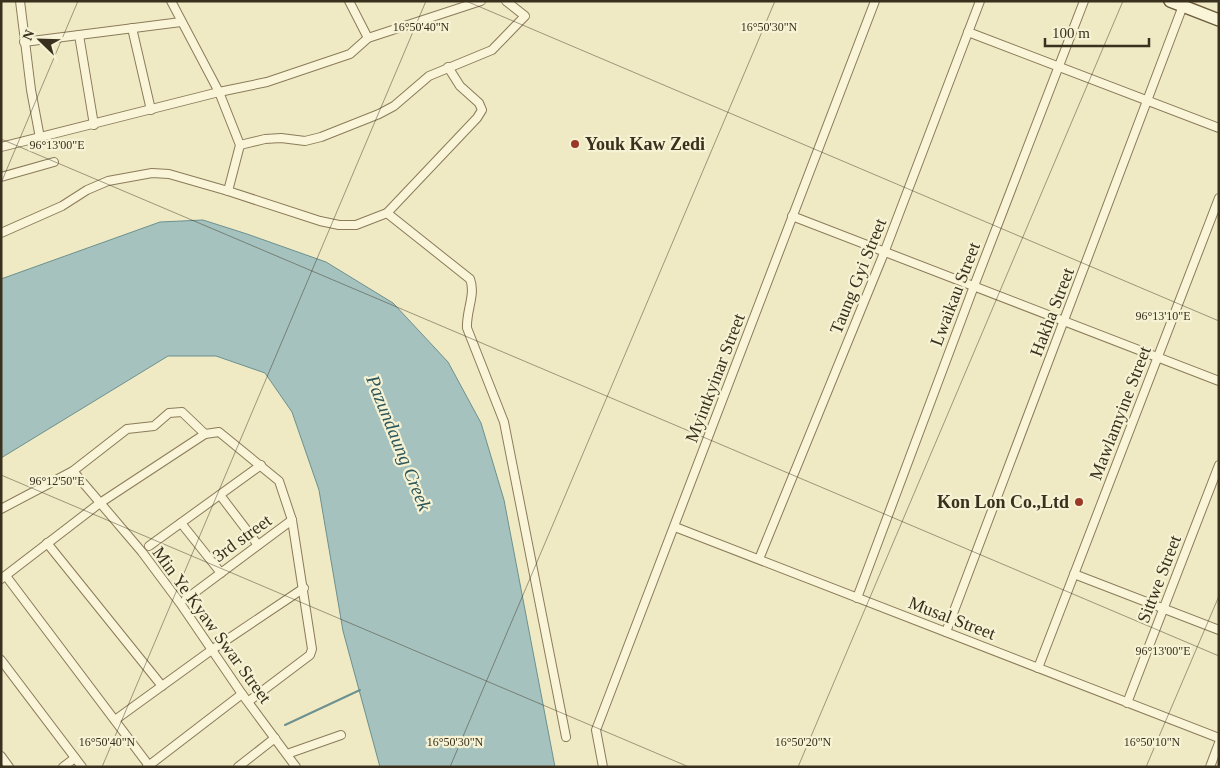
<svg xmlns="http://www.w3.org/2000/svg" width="1220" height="768" font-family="Georgia,serif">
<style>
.water{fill:#a6c2be;stroke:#6c918e}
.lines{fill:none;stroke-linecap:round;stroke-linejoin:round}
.stream{stroke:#6c918e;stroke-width:2}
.street-casing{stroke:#8b7b5a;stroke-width:10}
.secondary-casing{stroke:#6c5c3d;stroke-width:14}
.street{stroke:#faf5d8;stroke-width:8}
.secondary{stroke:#faf5d8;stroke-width:11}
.ticks{fill:none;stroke:#3a301e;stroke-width:1;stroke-opacity:0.45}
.poi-dot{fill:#9b3928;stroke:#f6f2d4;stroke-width:2}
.labels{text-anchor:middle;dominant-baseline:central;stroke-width:4.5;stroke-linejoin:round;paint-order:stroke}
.poi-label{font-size:18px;font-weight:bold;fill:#3a301e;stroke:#f6f2d4;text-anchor:start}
.street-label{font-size:18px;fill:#3a301e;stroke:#f6f2d4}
.water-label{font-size:19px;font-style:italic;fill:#2d565a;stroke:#f6f2d4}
.ticks-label{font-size:12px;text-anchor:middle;fill:#3a301e;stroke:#f6f2d4;stroke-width:4.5;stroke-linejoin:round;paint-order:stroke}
</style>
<rect width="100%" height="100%" fill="#efe9c4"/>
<polygon class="water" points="203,220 247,234 326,262 393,303 448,362 481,423 504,500 555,767 380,767 343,631 319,490 292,412 265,373 216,356 168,356 1,458 1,279 160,222"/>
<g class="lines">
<polyline class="stream" points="285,725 360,690"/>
<defs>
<g id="street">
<polyline points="20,1 31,90 40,138"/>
<polyline points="171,1 219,92 240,145 228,191"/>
<polyline points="349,1 368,38"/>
<polyline points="132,28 151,110"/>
<polyline points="968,32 1219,128"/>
<polyline points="79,35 94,125"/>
<polyline points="24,42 181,22"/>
<polyline points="240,145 265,139 281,138 305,141 321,137 379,114 394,106 429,76 492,50 525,16 506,1"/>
<polyline points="1,147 219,92 267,82 350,54 368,38 481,1"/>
<polyline points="1,177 54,162"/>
<path d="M387,213L470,279C476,294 466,311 467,328L504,422L566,737"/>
<polyline points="792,216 1219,381"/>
<polyline points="1,233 62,206 87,190 108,181 152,173 169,174 228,191 320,221 339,225 356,225 387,213 477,118 482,110 479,103 460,86 448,67"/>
<polyline points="73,471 142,552 180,603 242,694 296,767"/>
<polyline points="220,495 258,545"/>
<polyline points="1,509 73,471 127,429 154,426 169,413 182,412 205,434"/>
<polyline points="181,523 221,573"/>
<polyline points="675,527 1219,738"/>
<polyline points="47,543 162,686"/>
<polyline points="149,546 261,465"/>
<polyline points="759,559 884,253 980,1"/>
<polyline points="1074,574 1219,630"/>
<polyline points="6,576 150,767"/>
<polyline points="1,579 100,503 205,434 219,432 279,481 292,520 312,649 310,655 249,701"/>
<polyline points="857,598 974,286 1084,1"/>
<polyline points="186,599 292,520"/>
<polyline points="946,632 1184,3"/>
<polyline points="1,660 82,767"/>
<polyline points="1038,668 1219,198"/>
<polyline points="1127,703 1219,465"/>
<polyline points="115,720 213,649 304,588"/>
<polyline points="287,754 341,735"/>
<polyline points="1,756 9,767"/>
<polyline points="63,767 75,758"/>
<polyline points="147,767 242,694"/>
<polyline points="238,767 275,738"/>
<polyline points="603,767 596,730 875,1"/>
<polyline points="1210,767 1219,743"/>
</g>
<polyline id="secondary" points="1170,1 1219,20"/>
</defs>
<use href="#street" class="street-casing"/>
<use href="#secondary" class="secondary-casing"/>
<use href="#street" class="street"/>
<use href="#secondary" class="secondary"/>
</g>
<path class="ticks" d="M466,1L1219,321M1,139L1219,656M1,183L78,1M1,475L689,767M102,767L426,1M450,767L775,1M798,767L1123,1M1146,767L1219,596"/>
<g class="poi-dot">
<circle cx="575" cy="144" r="5"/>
<circle cx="1079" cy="502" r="5"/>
</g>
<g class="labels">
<g class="poi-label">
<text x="585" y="144">Youk Kaw Zedi</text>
<text x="1069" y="502" text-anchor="end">Kon Lon Co.,Ltd</text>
</g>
<g class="street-label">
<text transform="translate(858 276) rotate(-68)">Taung Gyi Street</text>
<text transform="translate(955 294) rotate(-69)">Lwaikau Street</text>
<text transform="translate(1052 312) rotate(-69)">Hakha Street</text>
<text transform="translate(715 378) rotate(-69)">Myintkyinar Street</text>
<text transform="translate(1120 413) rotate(-69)">Mawlamyine Street</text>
<text transform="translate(242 538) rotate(-36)">3rd street</text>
<text transform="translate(1159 579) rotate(-69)">Sittwe Street</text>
<text transform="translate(952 618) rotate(21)">Musal Street</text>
<text transform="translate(212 625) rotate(54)">Min Ye Kyaw Swar Street</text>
</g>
<g class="water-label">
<text transform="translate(399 443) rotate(68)">Pazundaung Creek</text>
</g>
</g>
<g class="ticks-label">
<text x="421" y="31">16°50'40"N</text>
<text x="769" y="31">16°50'30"N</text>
<text x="57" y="149">96°13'00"E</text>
<text x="1163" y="320">96°13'10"E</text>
<text x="57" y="485">96°12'50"E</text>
<text x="1163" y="655">96°13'00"E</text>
<text x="107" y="746">16°50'40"N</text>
<text x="455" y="746">16°50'30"N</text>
<text x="803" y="746">16°50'20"N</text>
<text x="1152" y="746">16°50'10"N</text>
</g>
<rect width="1220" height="768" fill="none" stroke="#3a301e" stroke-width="5"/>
<g transform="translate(40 40) rotate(293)" stroke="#f6f2d4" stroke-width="4" paint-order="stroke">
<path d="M0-4L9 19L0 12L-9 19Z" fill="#3a301e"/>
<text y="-8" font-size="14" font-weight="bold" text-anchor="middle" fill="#3a301e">N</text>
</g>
<path d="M1045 38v8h104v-8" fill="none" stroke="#3a301e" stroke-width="2.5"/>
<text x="1052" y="38" font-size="15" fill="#3a301e" stroke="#f6f2d4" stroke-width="4" paint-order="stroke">100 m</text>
</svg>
